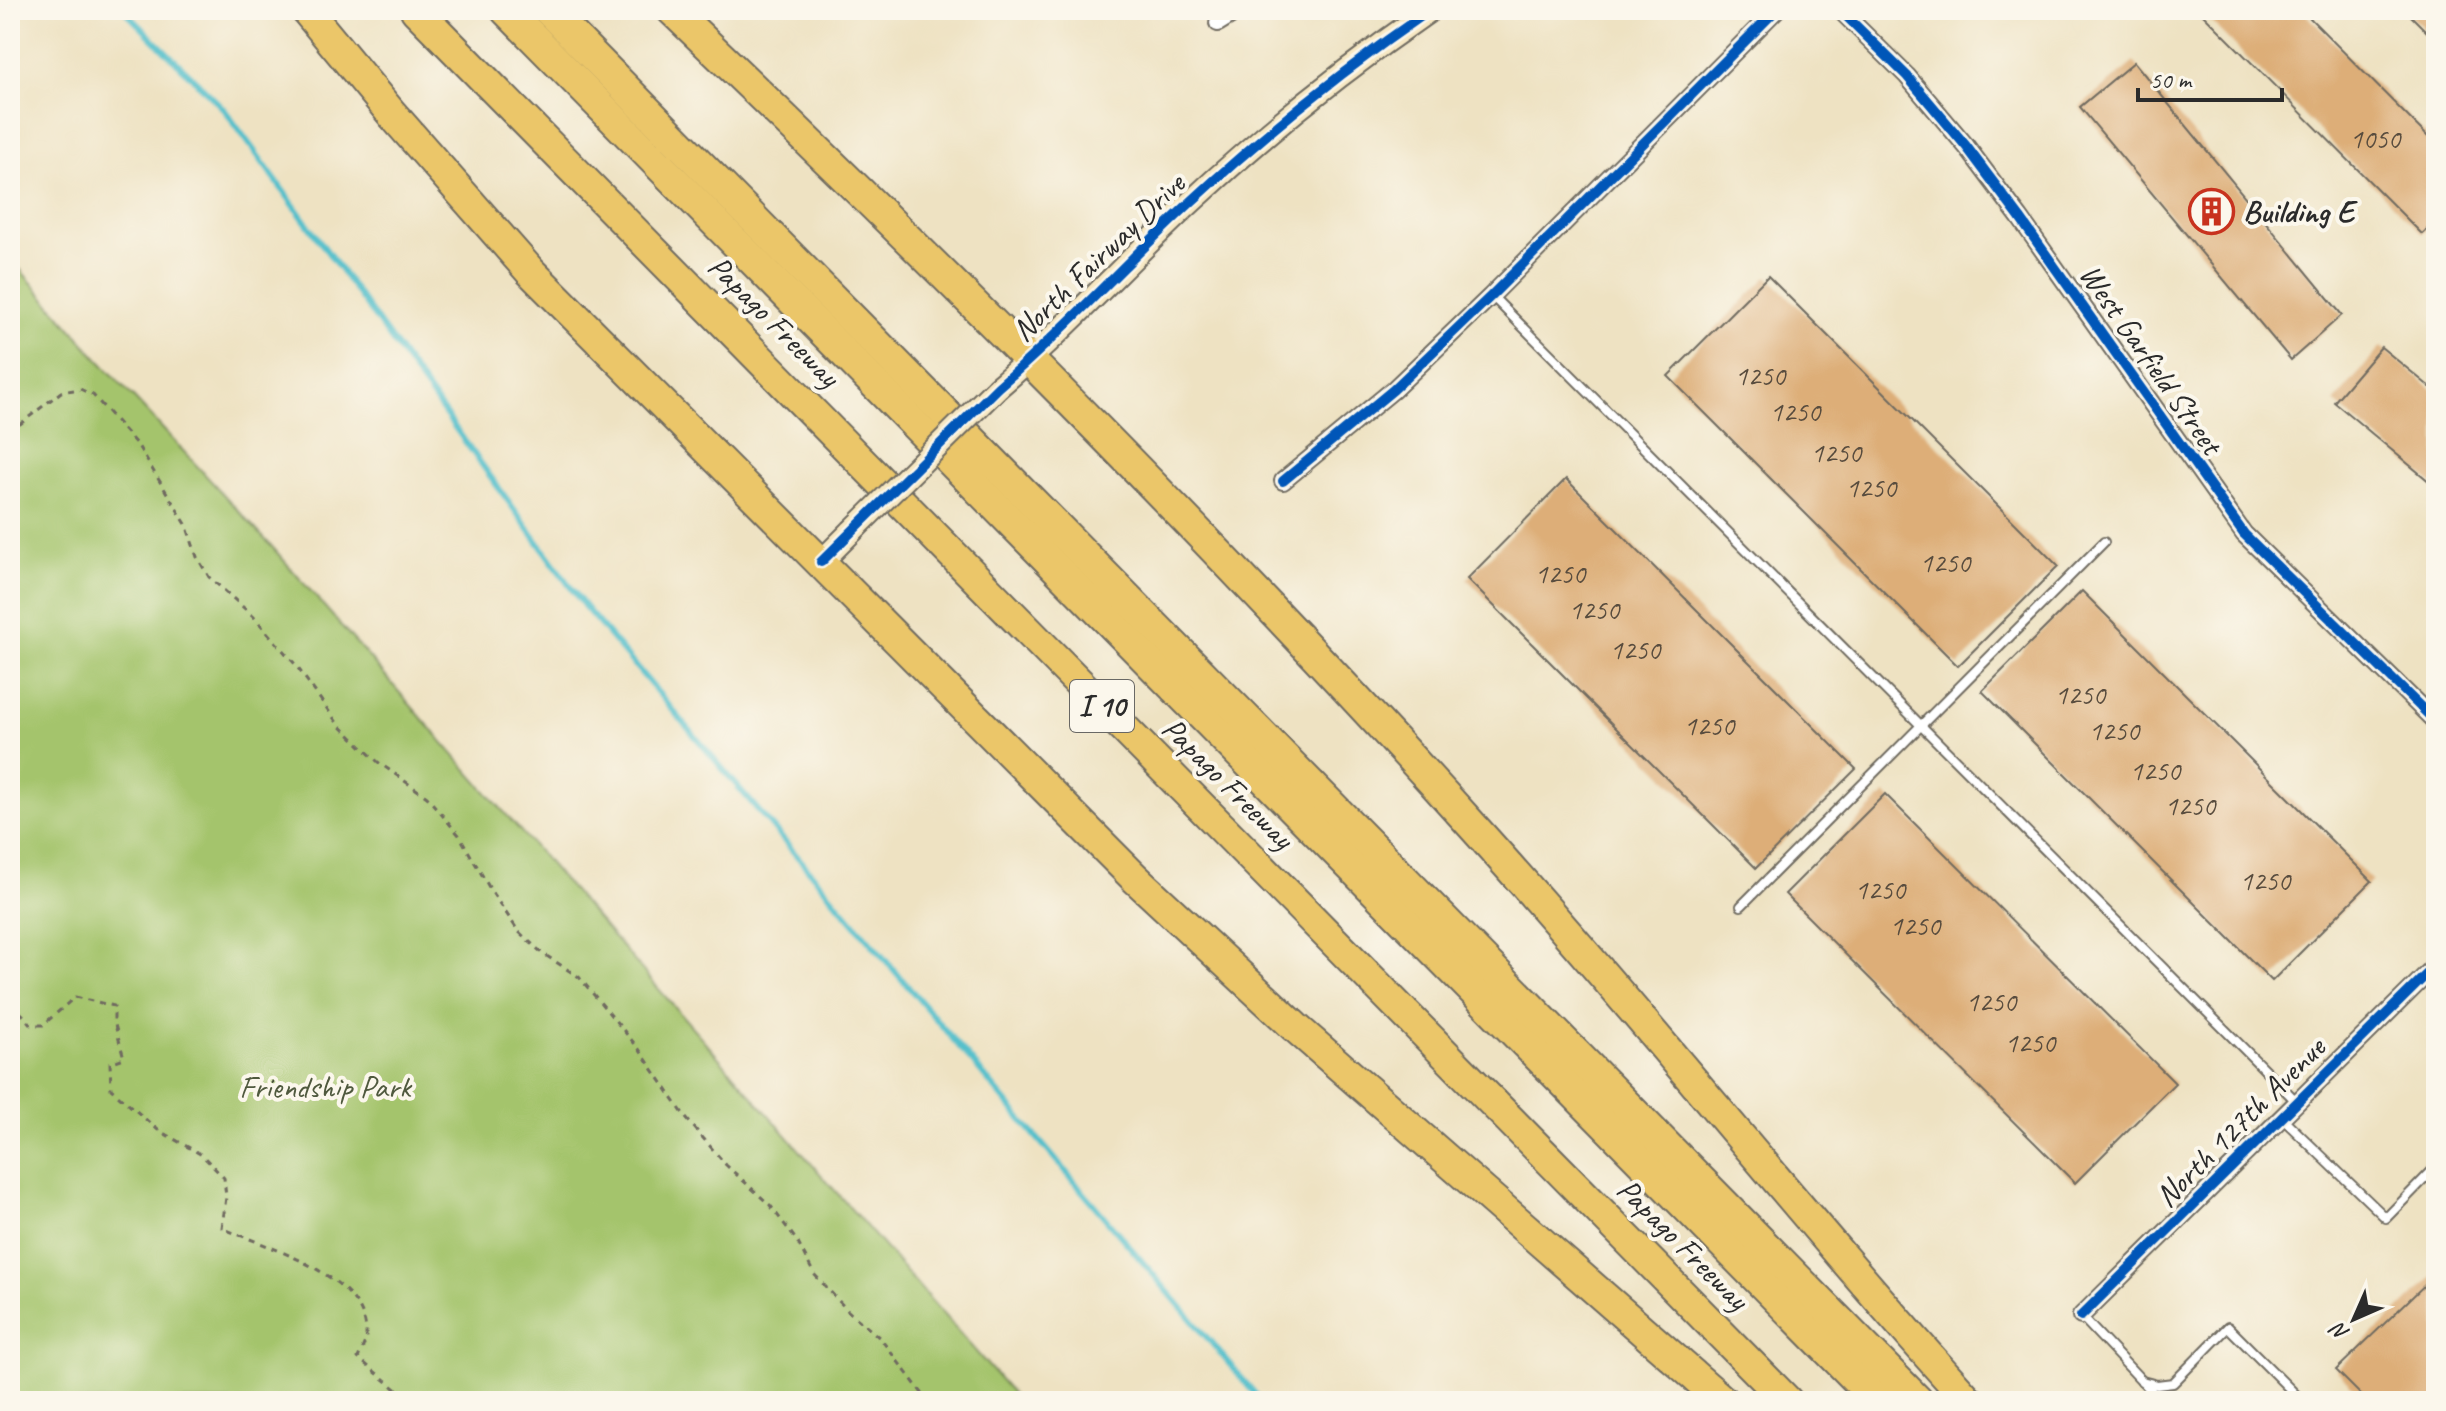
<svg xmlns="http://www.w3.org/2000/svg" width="2446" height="1411" font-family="Caveat,sans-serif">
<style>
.green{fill:#a4c46c;stroke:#68784c;stroke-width:2}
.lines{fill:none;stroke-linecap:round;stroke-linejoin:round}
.stream{stroke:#52bfcb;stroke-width:6}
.building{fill:#ddae78}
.lane-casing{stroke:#6f6b60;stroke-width:12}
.street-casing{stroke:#6f6b60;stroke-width:20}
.secondary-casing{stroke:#6f6b60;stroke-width:26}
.highway-casing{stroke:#6f6b60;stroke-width:34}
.path{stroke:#6f6b60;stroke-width:3;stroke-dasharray:6 6;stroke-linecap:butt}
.lane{stroke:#fff;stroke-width:8}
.street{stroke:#fff;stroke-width:16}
.secondary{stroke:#f7e8c3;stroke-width:22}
.highway{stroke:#ebc669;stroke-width:30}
.secondary-bridge-casing{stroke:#6f6b60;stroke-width:26;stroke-linecap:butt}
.secondary-bridge{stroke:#f7e8c3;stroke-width:22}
.cycleway-casing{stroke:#fbf7ec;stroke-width:15}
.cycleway{stroke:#0057b8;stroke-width:10}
.labels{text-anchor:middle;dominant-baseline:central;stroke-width:8;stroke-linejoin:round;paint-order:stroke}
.number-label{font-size:28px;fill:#584c3e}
.shield{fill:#fbf7ec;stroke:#696865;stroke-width:2}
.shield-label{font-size:30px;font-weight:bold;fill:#2b2b2b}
.poi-label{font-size:32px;font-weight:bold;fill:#2b2b2b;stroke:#fbf7ec;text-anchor:start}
.street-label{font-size:32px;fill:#2b2b2b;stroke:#fbf7ec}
.park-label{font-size:32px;fill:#4f593e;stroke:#fbf7ec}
</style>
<rect width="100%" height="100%" fill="#fbf7ec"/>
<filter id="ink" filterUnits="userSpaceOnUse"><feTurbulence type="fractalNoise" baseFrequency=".0125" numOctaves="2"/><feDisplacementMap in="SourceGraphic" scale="16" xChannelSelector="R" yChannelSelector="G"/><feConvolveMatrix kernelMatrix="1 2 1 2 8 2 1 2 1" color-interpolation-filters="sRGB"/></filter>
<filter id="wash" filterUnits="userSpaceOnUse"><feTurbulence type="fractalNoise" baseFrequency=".006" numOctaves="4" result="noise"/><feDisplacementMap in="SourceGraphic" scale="32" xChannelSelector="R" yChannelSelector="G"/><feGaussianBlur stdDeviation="1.8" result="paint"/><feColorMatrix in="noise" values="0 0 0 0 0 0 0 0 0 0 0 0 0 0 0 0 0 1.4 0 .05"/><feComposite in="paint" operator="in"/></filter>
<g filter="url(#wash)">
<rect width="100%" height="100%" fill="#eee2c2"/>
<polygon class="green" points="10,258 98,359 274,549 1019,1401 10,1401"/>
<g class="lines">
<polyline class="stream" points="124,10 224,109 585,607 1261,1401"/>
</g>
<g id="blocks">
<g class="building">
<polygon points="2199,10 2302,10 2436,145 2436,221 2422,234"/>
<polygon points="2405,10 2436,10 2436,41"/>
<polygon points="2134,62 2342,315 2291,360 2080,107"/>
<polygon points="1768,276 2058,566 1958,666 1668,376"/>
<polygon points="2381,347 2436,392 2436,487 2334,402"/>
<polygon points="1566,479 1856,769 1756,868 1467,579"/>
<polygon points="2082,591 2372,881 2272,981 1982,691"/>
<polygon points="1885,794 2175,1083 2075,1183 1785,894"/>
<polygon points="2436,1274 2436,1401 2367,1401 2336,1370"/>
</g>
</g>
</g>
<g filter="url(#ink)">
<use href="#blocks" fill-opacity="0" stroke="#6f6b60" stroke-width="2"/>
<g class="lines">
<defs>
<g id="lane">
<polyline points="1492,296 2297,1102"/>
<polyline points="1741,906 2104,542"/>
<polyline points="2282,1118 2386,1218 2436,1167"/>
<polyline points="2082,1317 2161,1401"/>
<polyline points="2142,1381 2157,1385 2173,1383 2228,1327 2302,1401"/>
</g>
<g id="street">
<polyline points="1840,10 1907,76 1966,146 2020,218 2244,534 2436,722"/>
<polyline points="1218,23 1239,10"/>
<polyline points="1283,481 1393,390 1491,296 1776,10"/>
<polyline points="2081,1316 2436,965"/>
</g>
<g id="secondary">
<path d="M998,387C1066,329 1126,262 1192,201C1267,131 1346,68 1430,10"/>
<polyline points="821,562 852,531"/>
</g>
<g id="highway">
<polyline points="306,10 392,114 530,271 1135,878 1295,1027 1723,1401"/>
<polyline points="416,10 1787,1401"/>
<polyline points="506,10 1878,1401"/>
<polyline points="548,10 1918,1401"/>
<path d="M672,10C945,271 1215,541 1469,822C1640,1011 1798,1212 1969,1401"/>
</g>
</defs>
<use href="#lane" class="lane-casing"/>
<use href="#street" class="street-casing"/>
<use href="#secondary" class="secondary-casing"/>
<use href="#highway" class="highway-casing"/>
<g class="path">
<polyline points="10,432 61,392 80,389 93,395 138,446 186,524 197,557 209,577 253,616 295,664 338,724 378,762 427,797 459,835 493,894 519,932 542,953 579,977 639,1049 686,1118 726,1165 770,1205 797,1241 814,1274 848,1311 880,1338 928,1401"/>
<path d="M10,1004L23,1015L31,1025H43L75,997L114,1006V1021L124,1058L110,1063L111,1089L158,1130L202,1155L224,1178L226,1197L222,1228C266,1247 368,1275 366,1335C366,1342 361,1351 358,1358L411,1401"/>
</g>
<use href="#lane" class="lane"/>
<use href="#street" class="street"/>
<use href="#secondary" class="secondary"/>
<use href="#highway" class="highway"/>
<defs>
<polyline id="secondary-bridge" points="852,531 998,387"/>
</defs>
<use href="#secondary-bridge" class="secondary-bridge-casing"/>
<use href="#secondary-bridge" class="secondary-bridge"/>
<defs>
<g id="cycleway">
<polyline points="1840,10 1907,76 1966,146 2020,218 2244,534 2436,722"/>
<polyline points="1283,481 1393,390 1491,296 1776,10"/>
<path d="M821,562L998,387C1066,329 1126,262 1192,201C1267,131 1346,68 1430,10"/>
<polyline points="2081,1316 2436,965"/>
</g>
</defs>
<use href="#cycleway" class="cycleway-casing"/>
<use href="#cycleway" class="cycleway"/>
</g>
</g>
<defs>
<symbol id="building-ring" viewBox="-11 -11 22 22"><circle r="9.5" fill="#fbf7ec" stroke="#c8321e" stroke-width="1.5"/><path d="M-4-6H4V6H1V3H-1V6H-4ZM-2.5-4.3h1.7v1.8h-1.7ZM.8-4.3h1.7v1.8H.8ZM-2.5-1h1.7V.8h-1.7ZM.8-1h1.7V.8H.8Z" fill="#c8321e"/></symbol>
</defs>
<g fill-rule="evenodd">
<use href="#building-ring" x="2186" y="186" width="51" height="51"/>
</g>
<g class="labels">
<g class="number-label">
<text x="2375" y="138">1050</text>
<text x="1760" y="375">1250</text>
<text x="1795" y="411">1250</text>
<text x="1836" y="452">1250</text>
<text x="1871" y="487">1250</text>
<text x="1945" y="562">1250</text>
<text x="1560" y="573">1250</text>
<text x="1594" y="609">1250</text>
<text x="1635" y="649">1250</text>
<text x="2080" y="694">1250</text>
<text x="1709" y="725">1250</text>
<text x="2114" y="730">1250</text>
<text x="2155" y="770">1250</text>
<text x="2190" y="805">1250</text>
<text x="2265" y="880">1250</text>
<text x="1880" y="889">1250</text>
<text x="1915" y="925">1250</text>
<text x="1991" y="1001">1250</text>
<text x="2030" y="1042">1250</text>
</g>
<rect class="shield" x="1070" y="680" width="64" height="52" rx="6"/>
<g class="shield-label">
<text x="1102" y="706">I 10</text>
</g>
<g class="poi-label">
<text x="2243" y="211">Building E</text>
</g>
<g class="street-label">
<text transform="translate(1098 257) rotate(-44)">North Fairway Drive</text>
<text transform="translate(774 321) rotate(45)">Papago Freeway</text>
<text transform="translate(2151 359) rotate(55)">West Garfield Street</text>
<text transform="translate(1228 783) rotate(45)">Papago Freeway</text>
<text transform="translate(2240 1122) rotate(-45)">North 127th Avenue</text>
<text transform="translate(1683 1244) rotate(45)">Papago Freeway</text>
</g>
<g class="park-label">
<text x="325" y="1086">Friendship Park</text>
</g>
</g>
<rect width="2446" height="1411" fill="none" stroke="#fbf7ec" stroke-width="40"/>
<g transform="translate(2354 1319) rotate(225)" stroke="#fbf7ec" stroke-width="6" paint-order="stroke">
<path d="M0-6L14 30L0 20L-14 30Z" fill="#2b2b2b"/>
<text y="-12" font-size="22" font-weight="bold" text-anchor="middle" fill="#2b2b2b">N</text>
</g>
<path d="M2138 88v12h144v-12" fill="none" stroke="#2b2b2b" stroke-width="4"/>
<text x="2150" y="88" font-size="24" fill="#2b2b2b" stroke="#fbf7ec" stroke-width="6" paint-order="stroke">50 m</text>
</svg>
